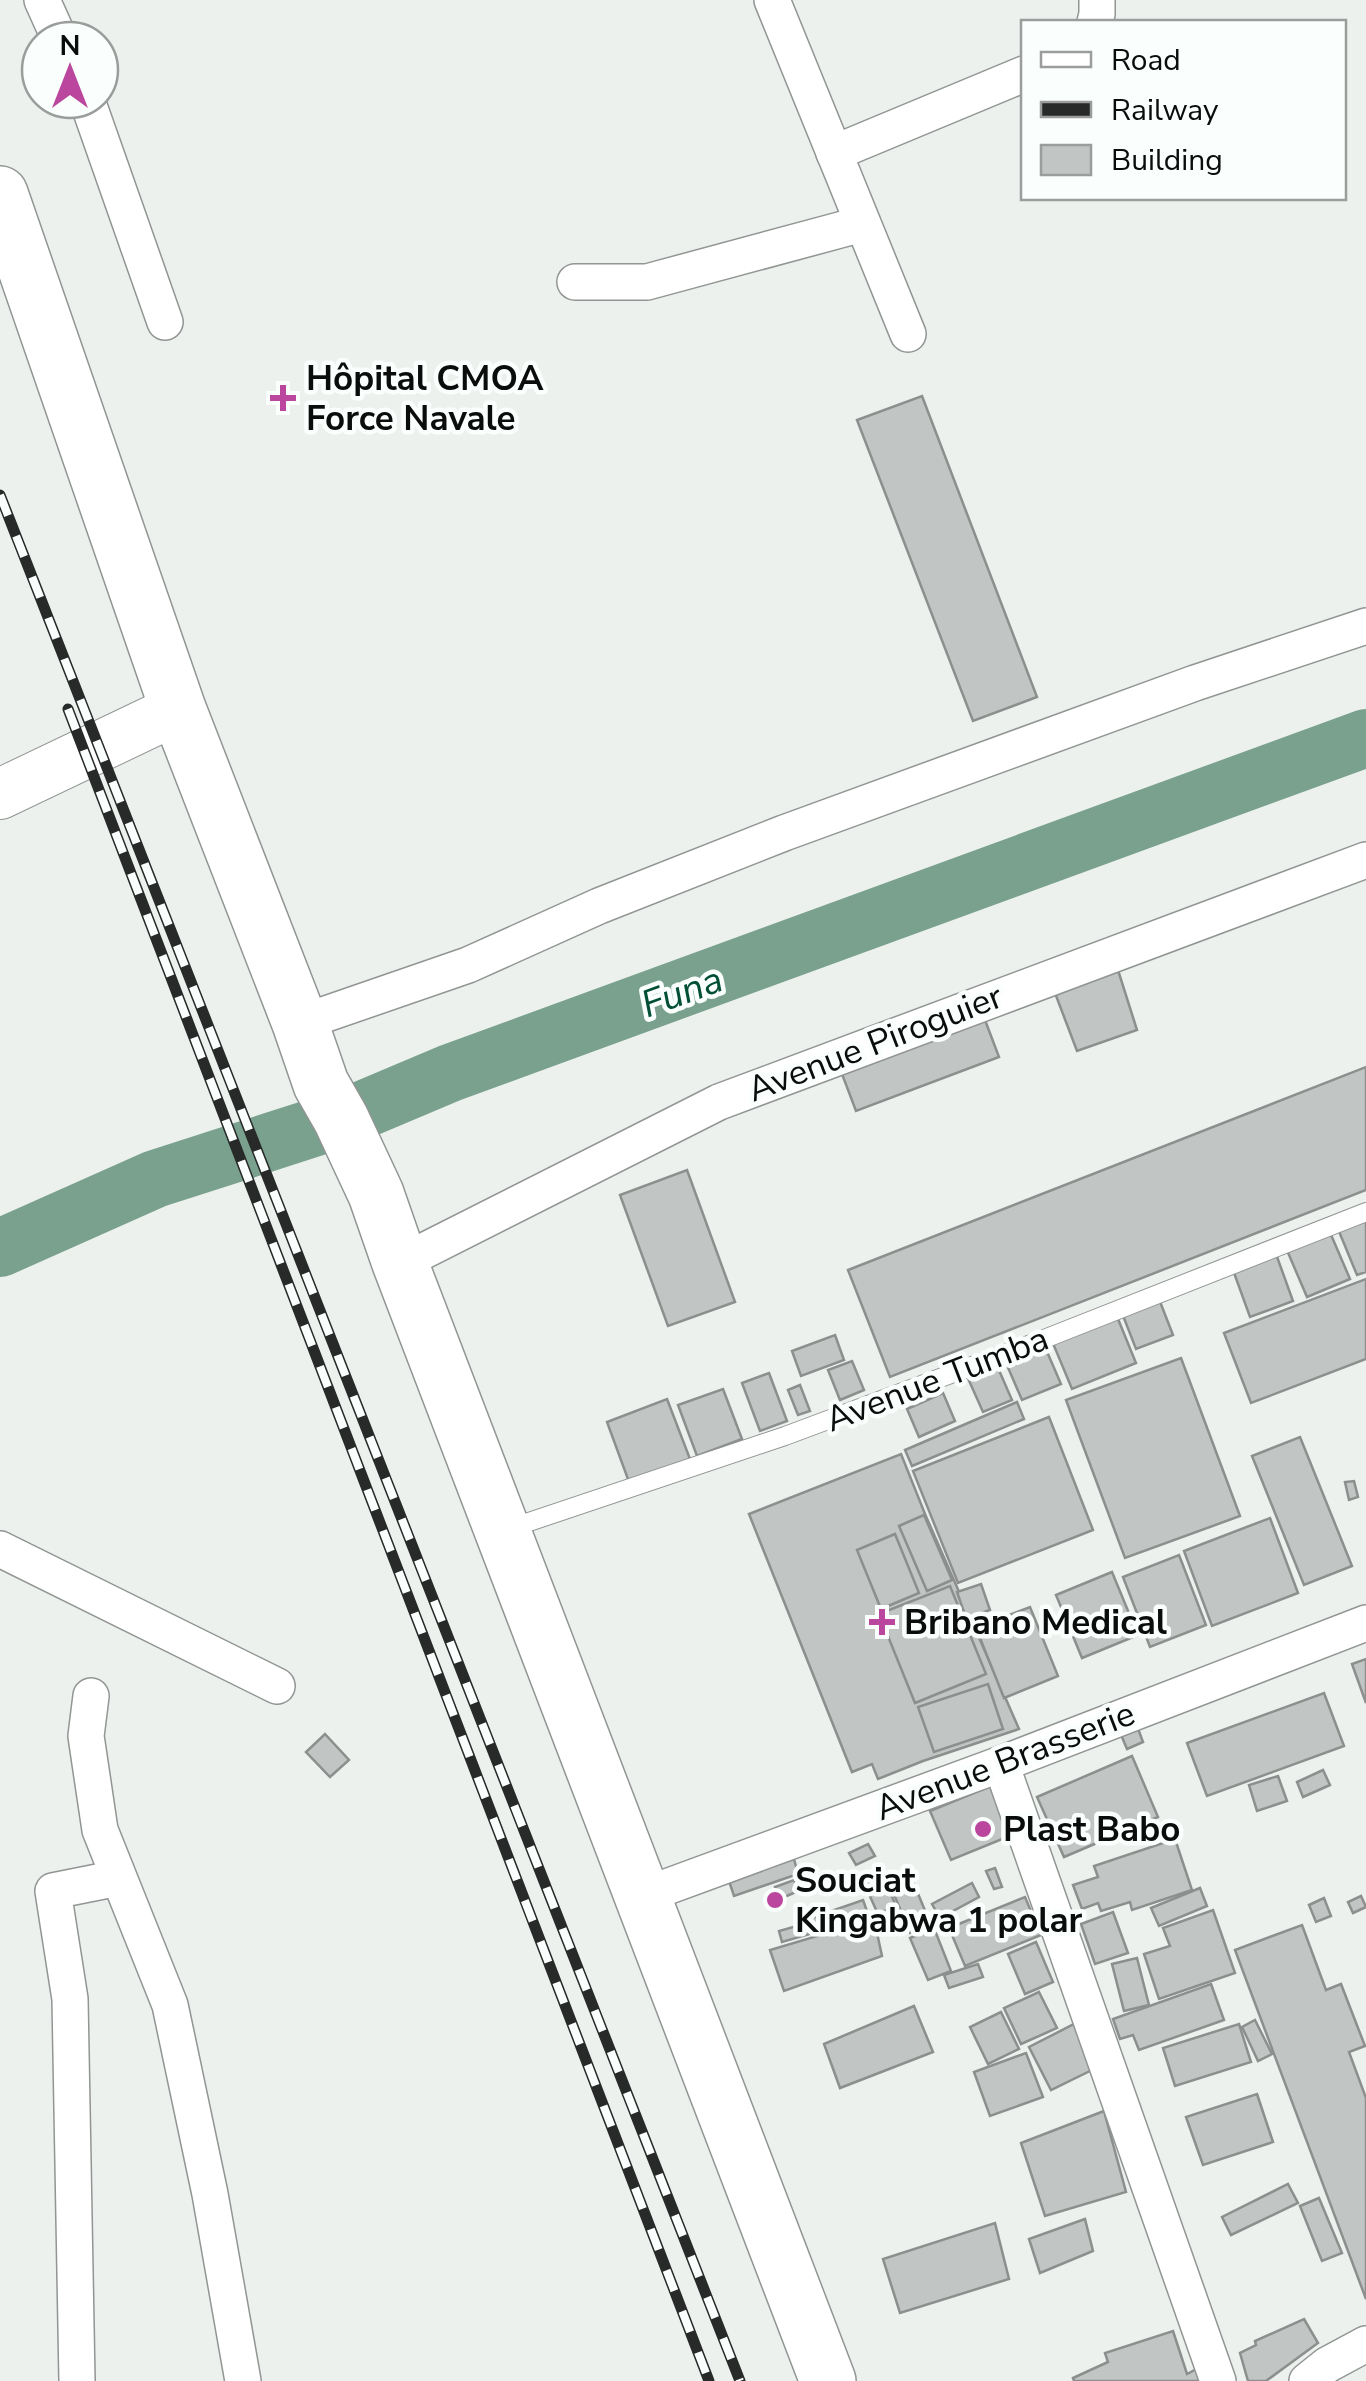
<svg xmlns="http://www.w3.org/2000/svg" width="1366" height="2381" font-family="'Nunito Sans',sans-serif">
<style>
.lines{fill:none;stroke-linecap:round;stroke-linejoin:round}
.river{stroke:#79a18d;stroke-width:58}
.building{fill:#c1c5c3;stroke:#8c8f8d;stroke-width:2.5}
.lane-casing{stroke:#919593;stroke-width:20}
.street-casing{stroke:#919593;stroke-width:38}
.secondary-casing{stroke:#919593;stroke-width:52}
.primary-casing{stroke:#919593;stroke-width:58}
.lane{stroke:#fff;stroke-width:18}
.street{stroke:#fff;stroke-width:35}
.secondary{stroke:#fff;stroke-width:50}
.primary{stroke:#fff;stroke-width:55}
.rail-casing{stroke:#282929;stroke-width:11}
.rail{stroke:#fafefc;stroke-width:8;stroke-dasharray:22;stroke-linecap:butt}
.poi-dot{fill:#ba469e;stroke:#fafefc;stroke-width:4}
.labels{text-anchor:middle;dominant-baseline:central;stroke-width:9;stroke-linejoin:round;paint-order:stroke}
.poi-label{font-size:35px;font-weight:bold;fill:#0b0c0c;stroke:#fafefc;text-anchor:start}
.street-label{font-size:35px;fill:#0b0c0c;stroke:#fafefc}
.water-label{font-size:38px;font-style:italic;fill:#004f35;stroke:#fafefc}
</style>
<rect width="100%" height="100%" fill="#ecf1ee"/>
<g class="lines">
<polyline class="river" points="0,1248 155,1179 341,1119 450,1073 1366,738"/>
</g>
<g class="building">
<polygon points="922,396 1037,697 973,721 857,420"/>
<polygon points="1118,970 1137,1030 1077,1051 1055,993"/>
<polygon points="985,1020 999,1057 856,1111 842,1074"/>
<polygon points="1366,1067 1366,1190 890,1377 848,1270"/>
<polygon points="687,1170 735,1302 668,1326 620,1195"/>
<polygon points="1366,1219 1366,1272 1357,1275 1338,1229"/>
<polygon points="1329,1230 1350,1279 1307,1297 1286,1248"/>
<polygon points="1276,1254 1293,1301 1250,1317 1233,1270"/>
<polygon points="1366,1279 1366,1359 1251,1403 1224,1333"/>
<polygon points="1159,1299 1173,1335 1136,1349 1122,1313"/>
<polygon points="1116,1314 1136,1363 1072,1389 1052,1341"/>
<polygon points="835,1335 844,1360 801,1376 792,1351"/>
<polygon points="1045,1347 1061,1384 1022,1400 1006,1363"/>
<polygon points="1181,1358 1240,1516 1125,1558 1066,1400"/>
<polygon points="852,1361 864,1390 840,1400 828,1370"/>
<polygon points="995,1361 1012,1400 983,1412 966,1374"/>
<polygon points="769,1373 787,1421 760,1431 742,1383"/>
<polygon points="800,1385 810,1411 798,1415 788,1390"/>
<polygon points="723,1389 742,1439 697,1456 678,1405"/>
<polygon points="943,1393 955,1421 919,1437 907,1409"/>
<polygon points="667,1399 690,1459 629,1482 607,1422"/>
<polygon points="1017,1402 1024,1419 912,1466 905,1450"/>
<polygon points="1049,1417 1093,1530 958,1583 913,1471"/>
<polygon points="1300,1437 1352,1566 1304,1585 1252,1456"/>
<polygon points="901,1454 925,1514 1019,1729 923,1761 878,1779 872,1764 852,1772 749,1514"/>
<polygon points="1354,1481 1358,1497 1349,1500 1345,1482"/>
<polygon points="924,1515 952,1580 927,1591 899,1526"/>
<polygon points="1270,1518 1298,1593 1212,1626 1184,1551"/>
<polygon points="895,1534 919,1593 881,1609 857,1550"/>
<polygon points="1179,1555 1206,1625 1150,1647 1123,1577"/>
<polygon points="1112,1572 1138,1635 1082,1658 1056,1595"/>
<polygon points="981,1584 990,1610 966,1618 957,1592"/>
<polygon points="950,1586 986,1674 915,1703 879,1614"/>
<polygon points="1030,1607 1058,1676 1004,1698 976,1628"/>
<polygon points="1366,1659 1366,1703 1352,1664"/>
<polygon points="988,1684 1003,1729 934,1752 918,1707"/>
<polygon points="1324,1693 1344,1746 1207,1796 1187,1743"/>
<polygon points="1136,1723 1143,1742 1127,1749 1119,1730"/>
<polygon points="325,1734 349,1760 330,1777 306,1752"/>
<polygon points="1132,1756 1158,1817 1064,1857 1037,1797"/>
<polygon points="1323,1770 1330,1785 1303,1797 1297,1782"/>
<polygon points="1278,1776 1287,1801 1257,1811 1249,1785"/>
<polygon points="991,1786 1012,1835 951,1860 930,1811"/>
<polygon points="1175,1839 1192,1890 1132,1910 1130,1902 1101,1911 1098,1903 1082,1909 1073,1885 1098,1877 1094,1866"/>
<polygon points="868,1844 875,1856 856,1865 849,1853"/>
<polygon points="794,1859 798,1874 734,1896 729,1881"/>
<polygon points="995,1868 1002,1887 994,1889 986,1871"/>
<polygon points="882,1873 896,1906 878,1914 863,1881"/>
<polygon points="817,1876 820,1887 805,1890 802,1880"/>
<polygon points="794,1880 798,1891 780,1899 775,1887"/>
<polygon points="972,1883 979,1897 940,1918 932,1904"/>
<polygon points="914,1884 931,1925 910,1933 893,1892"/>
<polygon points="1200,1888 1207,1906 1159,1926 1151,1908"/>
<polygon points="1361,1896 1366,1907 1353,1913 1348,1902"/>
<polygon points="1025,1897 1041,1935 965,1966 949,1928"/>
<polygon points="1324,1898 1331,1916 1316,1922 1309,1905"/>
<polygon points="863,1900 868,1914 816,1932 811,1918"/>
<polygon points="1213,1910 1235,1973 1159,1999 1144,1954 1170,1946 1163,1928"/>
<polygon points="1113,1912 1128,1953 1095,1964 1081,1924"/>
<polygon points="874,1919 882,1956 784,1991 770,1950"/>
<polygon points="807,1923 810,1934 782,1942 779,1931"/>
<polygon points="1302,1925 1326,1990 1341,1984 1365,2046 1349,2052 1366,2098 1366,2299 1235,1950"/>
<polygon points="934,1928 951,1971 928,1980 910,1938"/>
<polygon points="1036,1942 1053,1982 1025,1994 1008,1954"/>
<polygon points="1137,1958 1149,2005 1124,2011 1112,1964"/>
<polygon points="978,1964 983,1977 949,1988 944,1975"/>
<polygon points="1211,1984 1224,2020 1139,2050 1133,2035 1120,2039 1113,2019"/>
<polygon points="1039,1992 1057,2028 1021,2044 1004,2008"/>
<polygon points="914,2006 933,2052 840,2088 824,2044"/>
<polygon points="1001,2012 1019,2049 988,2064 970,2027"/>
<polygon points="1255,2020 1272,2054 1258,2061 1242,2027"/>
<polygon points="1074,2024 1096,2068 1051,2090 1029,2047"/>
<polygon points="1239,2024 1251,2062 1175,2086 1163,2048"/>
<polygon points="1026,2053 1043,2097 990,2116 974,2072"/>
<polygon points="1257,2094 1273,2142 1203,2165 1186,2117"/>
<polygon points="1104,2111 1126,2192 1045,2216 1021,2143"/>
<polygon points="1288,2184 1298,2203 1231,2235 1222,2217"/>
<polygon points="1319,2198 1342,2253 1322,2261 1300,2206"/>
<polygon points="1085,2219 1093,2251 1040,2273 1029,2239"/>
<polygon points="995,2223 1009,2279 900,2313 883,2259"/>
<polygon points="1304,2319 1318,2343 1266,2381 1248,2381 1240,2353 1256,2345 1255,2341"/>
<polygon points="1173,2331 1187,2374 1206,2364 1213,2381 1074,2381 1073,2378 1108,2362 1105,2353"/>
</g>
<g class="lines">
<defs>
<polyline id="lane" points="508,1529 785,1436 1039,1341 1366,1212"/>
<g id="street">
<polyline points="42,0 60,40"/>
<polyline points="772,0 908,334"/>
<polyline points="1095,22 1097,14 1097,0"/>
<polyline points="87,100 165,322"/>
<polyline points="834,153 1024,74"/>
<polyline points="575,282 647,282 862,224"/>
<polyline points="300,1023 468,965 599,906 784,833 1195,683 1366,626"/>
<polyline points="400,1263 719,1102 1366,860"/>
<polyline points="0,1549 277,1686"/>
<polyline points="91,1696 86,1736 100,1830 170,2005 210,2194 243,2381"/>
<polyline points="1001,1764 1218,2381"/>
<polyline points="642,1896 1001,1764 1366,1623"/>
<polyline points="77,2381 70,1999 53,1891 118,1878"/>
<polyline points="1307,2381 1327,2365 1366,2344"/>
</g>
<polyline id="secondary" points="0,794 178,709"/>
<polyline id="primary" points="0,194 178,709 300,1023 321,1084 341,1119 376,1194 400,1263 828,2381"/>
</defs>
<use href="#lane" class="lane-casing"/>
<use href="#street" class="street-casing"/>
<use href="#secondary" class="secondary-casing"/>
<use href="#primary" class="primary-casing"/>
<use href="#lane" class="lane"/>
<use href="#street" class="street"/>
<use href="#secondary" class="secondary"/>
<use href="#primary" class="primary"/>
<defs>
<g id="rail">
<polyline points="0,495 740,2381"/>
<polyline points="68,709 709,2381"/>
</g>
</defs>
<use href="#rail" class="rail-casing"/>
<use href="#rail" class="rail"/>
</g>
<g class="poi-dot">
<path d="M278 383h10v10h10v10h-10v10h-10v-10h-10v-10h10z"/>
<path d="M877 1607h10v10h10v10h-10v10h-10v-10h-10v-10h10z"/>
<circle cx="983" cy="1829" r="10"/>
<circle cx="775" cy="1900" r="10"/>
</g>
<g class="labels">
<g class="poi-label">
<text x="306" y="378">Hôpital CMOA<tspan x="306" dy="40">Force Navale</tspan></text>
<text x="904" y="1622">Bribano Medical</text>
<text x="1003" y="1829">Plast Babo</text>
<text x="795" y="1880">Souciat<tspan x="795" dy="40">Kingabwa 1 polar</tspan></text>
</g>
<g class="street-label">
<text transform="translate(875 1043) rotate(-21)">Avenue Piroguier</text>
<text transform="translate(937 1379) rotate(-21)">Avenue Tumba</text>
<text transform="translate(1005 1761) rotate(-21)">Avenue Brasserie</text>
</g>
<g class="water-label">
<text transform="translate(682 992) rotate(-20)">Funa</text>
</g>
</g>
<rect x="1021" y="20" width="325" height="180" fill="#fafefc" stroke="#9a9d9c" stroke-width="2.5"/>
<rect x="1041" y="52" width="50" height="15" fill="#ffffff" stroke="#9a9d9c" stroke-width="2.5"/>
<text x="1111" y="70" font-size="30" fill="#0b0c0c">Road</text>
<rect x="1041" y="102" width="50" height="15" fill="#282929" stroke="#9a9d9c" stroke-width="2.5"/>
<text x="1111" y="120" font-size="30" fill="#0b0c0c">Railway</text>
<rect x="1041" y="145" width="50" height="30" fill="#c1c5c3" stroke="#9a9d9c" stroke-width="2.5"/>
<text x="1111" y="170" font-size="30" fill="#0b0c0c">Building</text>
<g transform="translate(70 70)"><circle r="48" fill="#fafefc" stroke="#9a9d9c" stroke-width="2.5"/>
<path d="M0-8L18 38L0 25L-18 38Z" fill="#ba469e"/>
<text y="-15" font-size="28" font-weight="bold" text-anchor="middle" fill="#0b0c0c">N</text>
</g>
</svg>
